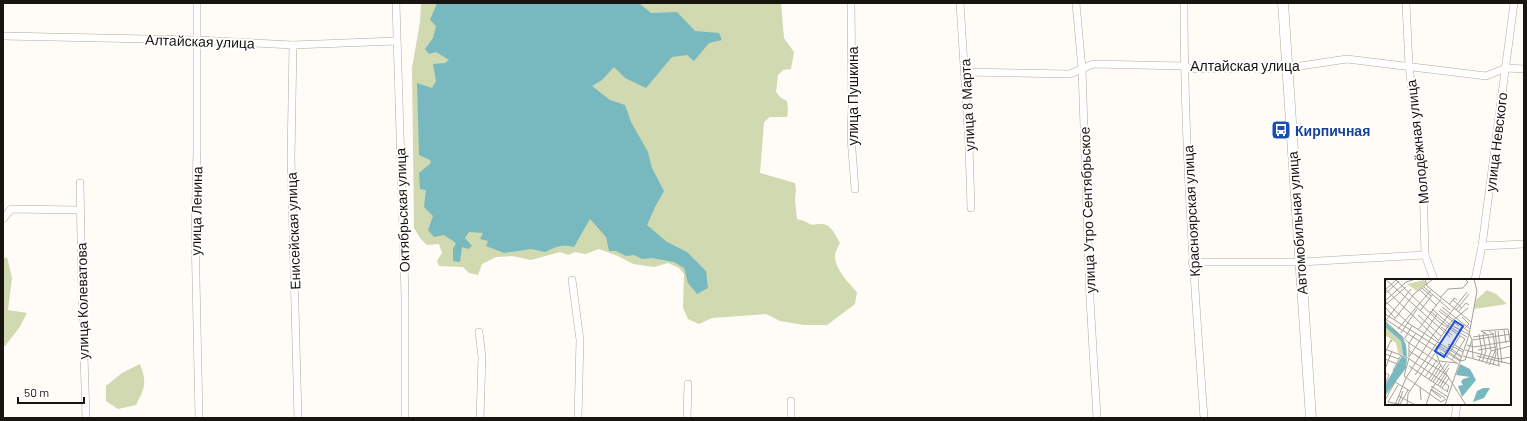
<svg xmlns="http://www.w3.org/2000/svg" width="1527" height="421" font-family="Barlow,sans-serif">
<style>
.green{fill:#d0d9af}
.water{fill:#78b9bf}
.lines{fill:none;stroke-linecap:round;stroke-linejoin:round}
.street-casing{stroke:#b2aa9d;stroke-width:8}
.secondary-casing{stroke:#b2aa9d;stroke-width:11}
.street{stroke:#fff;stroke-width:7}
.secondary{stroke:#fff;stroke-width:10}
.labels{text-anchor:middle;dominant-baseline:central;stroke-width:4;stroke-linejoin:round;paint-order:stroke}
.street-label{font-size:14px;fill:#181510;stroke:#fff}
.transit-label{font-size:14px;font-weight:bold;fill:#164399;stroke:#fff;text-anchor:start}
.inset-road{fill:none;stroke:#a39f9a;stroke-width:1}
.view{fill:#1d4ed8;fill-opacity:0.15;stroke:#1d4ed8;stroke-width:2}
.inset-edge{fill:none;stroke:#181510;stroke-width:2}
</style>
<rect width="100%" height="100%" fill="#fffbf6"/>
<g class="green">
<path d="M421,3H781L784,38L794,52L791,69L783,70L778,75L776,92L781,98L787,101L788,109L787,117H770L764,122L760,173L795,183L796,190L795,199L797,219L804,221L812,225C830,221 832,229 840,243C838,247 835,252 835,256C834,267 849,284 857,292L855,304L827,325H804L780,321L766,314L712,318L699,324L688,319L683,308L684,274L679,268L668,263L654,267L633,264L618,256L599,249L585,254L575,252L568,255L560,252L531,260L512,256L496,257L482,264L478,275L469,273L463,267L439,266L437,261L442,253L439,244L427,245L420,238L414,228L412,68L420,22Z"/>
<polygon points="7,257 12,278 8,310 27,313 19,328 5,346 3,345 3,259"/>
<path d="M140,364C147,383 145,387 136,405L118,409L106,401V386L122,373Z"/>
</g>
<path class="water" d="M437,3H639L651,13L677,12L695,31L719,33L722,40L709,43L694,61L687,55L672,57L646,88L625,78L614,67L602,80L592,86L610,100L625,105L631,122L648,152L652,168L664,191L655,207L647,225L667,242L687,252L706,271L708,288L697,294L688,283L684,268L674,262L652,258L642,259L634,255L626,256L616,251H609L606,237L590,219L574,247C562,244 555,247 545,252L531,249L504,253L486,246L488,241L480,239L483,233L469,232L465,238L472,246L468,249L462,247L460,262L453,261V249L456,243L444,235L434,237L428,230L433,216L424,207L426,190L420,189L419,173L431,163L430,160L419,155L417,83L432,88L436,81L433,64L445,63L449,60L436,52L429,54L425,49L433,38L436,26L430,20Z"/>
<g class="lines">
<defs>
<g id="street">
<polyline points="197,3 197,151 195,232 199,418"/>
<polyline points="396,3 405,296 405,418"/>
<polyline points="851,3 852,106 851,137 855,189"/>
<polyline points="960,3 969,145 971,208"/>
<polyline points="1076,3 1082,69 1090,299 1097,418"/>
<path d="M1184,3C1184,142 1194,280 1204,418"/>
<polyline points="1406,3 1409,66 1423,180 1425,255 1434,280"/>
<polyline points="3,36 197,40 293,45 396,41"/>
<polyline points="293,45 291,158 298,418"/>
<polyline points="965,72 1070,74 1093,64 1184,66 1191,69 1287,68 1347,59 1486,76 1506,68 1524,69"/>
<polyline points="80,183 82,293 86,418"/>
<polyline points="3,219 11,209 80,210"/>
<polyline points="1482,246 1524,244"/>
<polyline points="1192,262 1300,262 1425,255"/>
<polyline points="572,280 580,340 578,418"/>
<polyline points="1475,280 1482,246 1514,3"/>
<polyline points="479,332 482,357 480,418"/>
<polyline points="791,401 791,418"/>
<polyline points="687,418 688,384"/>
<polyline points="1455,418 1457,404"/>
</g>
<polyline id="secondary" points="1283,3 1311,418"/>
</defs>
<use href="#street" class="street-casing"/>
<use href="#secondary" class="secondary-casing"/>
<use href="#street" class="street"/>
<use href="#secondary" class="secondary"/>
</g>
<defs>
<symbol id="bus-square" viewBox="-11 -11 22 22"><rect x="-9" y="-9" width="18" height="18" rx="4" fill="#1a4fb4" stroke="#fff"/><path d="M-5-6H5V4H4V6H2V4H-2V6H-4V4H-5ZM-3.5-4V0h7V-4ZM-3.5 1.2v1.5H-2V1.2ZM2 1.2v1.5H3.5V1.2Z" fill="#fff"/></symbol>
</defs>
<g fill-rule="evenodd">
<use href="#bus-square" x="1270" y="119" width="22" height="22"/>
</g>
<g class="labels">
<g class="street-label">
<text transform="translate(200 41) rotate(2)">Алтайская улица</text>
<text x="1245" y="65">Алтайская улица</text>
<text transform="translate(852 96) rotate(-90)">улица Пушкина</text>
<text transform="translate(967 105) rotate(-93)">улица 8 Марта</text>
<text transform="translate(1417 142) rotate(-96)">Молодёжная улица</text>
<text transform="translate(1496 142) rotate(-83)">улица Невского</text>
<text transform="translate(402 210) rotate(-92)">Октябрьская улица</text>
<text transform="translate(1087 210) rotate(-92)">улица Утро Сентябрьское</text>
<text transform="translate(196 211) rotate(-89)">улица Ленина</text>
<text transform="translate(1191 211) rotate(-93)">Красноярская улица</text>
<text transform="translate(1297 223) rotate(-94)">Автомобильная улица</text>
<text transform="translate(293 231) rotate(-92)">Енисейская улица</text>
<text transform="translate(82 301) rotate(-91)">улица Колеватова</text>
</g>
<g class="transit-label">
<text x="1295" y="130">Кирпичная</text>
</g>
</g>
<g transform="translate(1385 279)">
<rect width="126" height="126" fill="#fffbf6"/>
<path d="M39,1L41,5L32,12L22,5ZM102,11L111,15L122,25L89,30L91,21ZM0,48L16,62L18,76L13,74L11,64L0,56Z" fill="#d0d9af"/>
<path d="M0,43L17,57L21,66L22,78L18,76L16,62L0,48ZM17,77L22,80L21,89L0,117V106ZM75,85L85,90L91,101L77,118L73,107L78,106L76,103L78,100L85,98L71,96ZM98,109H105L99,119L88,123L92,112Z" fill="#78b9bf"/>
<path class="inset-road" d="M0,0L65,58M10,0L54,43L80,60M40,0L42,7L86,43M39,8L65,31M37,9L46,17M0,10L48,56L21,99L10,126M0,11L11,1M35,11L51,26M0,15L14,2M55,19L63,10L78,9L83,3L81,1M68,21L77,29M0,22L23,44L76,78M0,22L21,3L31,0M0,26L21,8M64,26L69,19L72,21M0,28L10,39M57,28L85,50M47,30L64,45L85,56L87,61L126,55M55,30L84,53M71,31L84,15M35,32L48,15M45,32L63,47L82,58M54,32L74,47M73,33L81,24L84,26M0,35L75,82L80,81L87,61M33,36L56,57M77,38L84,45L80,49M0,40L51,73L55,85L81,126M1,41L26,10M9,41L29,15L48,0M0,42L24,64L53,83M56,48L67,56M13,50L46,11M33,51L56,20M119,51L121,64M96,52L123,50L126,67L106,72M96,52L103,56L106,72L101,85M104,52L108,55L111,75L108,86M110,52L114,86M113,52L117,84M16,54L32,30M94,55L97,73L94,82M88,58L109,55M20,59L27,47M53,61L48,56L82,13M87,62L88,80M24,64L31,54M67,64L78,71M63,65L78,73M82,66L89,68L125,62M55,67L75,81M63,67L76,77M0,70L23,79L60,104L64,107L62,113M80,71L114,80L126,78M93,71L111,68M24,72L62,96M55,73L73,85M0,74L6,61L7,63M0,75L14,80M78,77L115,87M92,77L126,85M24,78L52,35M24,78V64M24,79L19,97L56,123L61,120M61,79L75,57M0,80L12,85M67,81L80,60M54,82L72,84M97,83L101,72L98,56L100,53M104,86L111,70M24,87L63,113M0,90L7,72M8,92L16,76M0,94L4,96L0,105M30,96L66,43L83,29M40,98L52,81M44,100L54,84M46,102L56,86M48,103L61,84M53,106L64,89M46,107L63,118M35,108L36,121M55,108L62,96M57,109L64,99M46,110L60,119M46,111L56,119M14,117L30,126M0,121L10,103L25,112M3,123L13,106M3,123L19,126M13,125L18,112M15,125L23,111M22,126L23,115L56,65M41,126L46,111L64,85M60,126L84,56L92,12L89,0"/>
<path class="view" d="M70,42L78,47L59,78L50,72Z"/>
<rect width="126" height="126" class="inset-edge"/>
</g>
<rect width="1527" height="421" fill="none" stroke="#181510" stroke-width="8"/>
<path d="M18 397v6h66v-6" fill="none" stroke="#181510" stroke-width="2"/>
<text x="24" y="397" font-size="12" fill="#181510" stroke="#ffffff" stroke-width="3" paint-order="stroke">50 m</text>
</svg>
